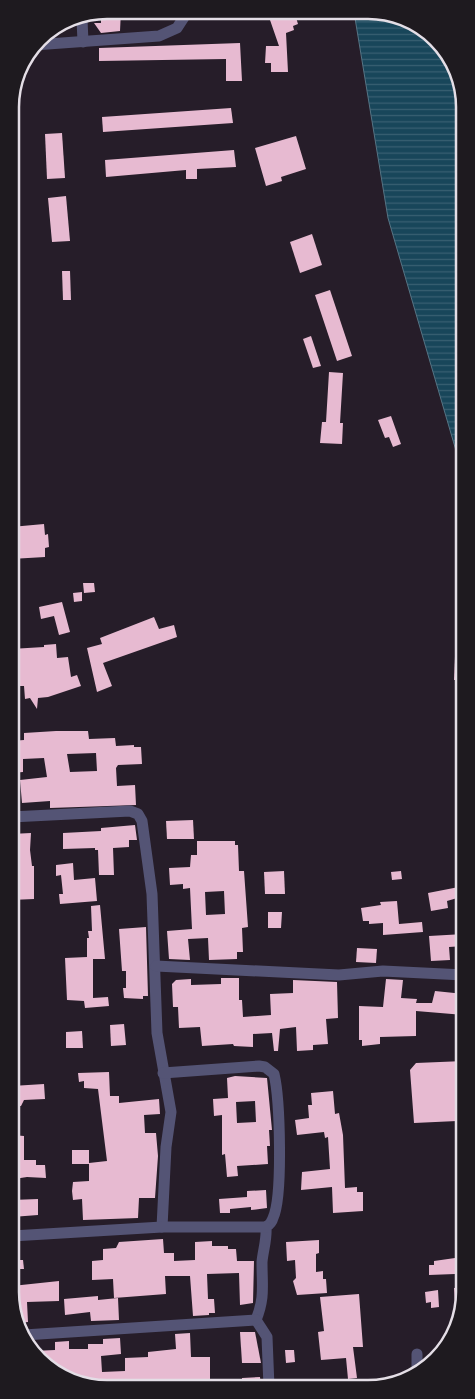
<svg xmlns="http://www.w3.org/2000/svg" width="475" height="1399" font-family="Signika,sans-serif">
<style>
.water{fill:url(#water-rules);stroke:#557484}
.building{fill:#e7bad1;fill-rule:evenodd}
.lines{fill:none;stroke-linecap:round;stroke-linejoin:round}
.minor{stroke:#545475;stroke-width:11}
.rim{fill:none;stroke:#e4dee6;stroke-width:2.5}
</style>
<defs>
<pattern id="water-rules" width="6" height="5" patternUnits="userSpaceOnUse" patternTransform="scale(1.25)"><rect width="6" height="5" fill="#18465a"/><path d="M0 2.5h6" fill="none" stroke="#396072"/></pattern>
</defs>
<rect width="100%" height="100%" fill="#261d29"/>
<polygon class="water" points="354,12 388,12 437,38 463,87 464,478 388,218"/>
<g class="building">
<polygon points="106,10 121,10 120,31 101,33 94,23 101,23 101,17 105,17"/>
<polygon points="281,11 294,11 298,24 293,26 294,30 286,33 288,72 271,72 271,63 265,63 266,46 279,46 270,20 277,18 275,13"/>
<polygon points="240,43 242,81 226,81 226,59 99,61 99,48"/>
<polygon points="231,108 233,123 103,132 102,117"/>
<polygon points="62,133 65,178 47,179 45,134"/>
<polygon points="296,136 306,169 281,177 282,181 266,186 255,148"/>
<polygon points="234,150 236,167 197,169 197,179 186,179 186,170 106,177 105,160"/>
<polygon points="66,196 70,241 52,242 48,198"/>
<polygon points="312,234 322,265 300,273 290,242"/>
<polygon points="62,271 70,271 71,300 63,300"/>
<polygon points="330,290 352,356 337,361 315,295"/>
<polygon points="311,336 321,366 313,368 303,339"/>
<polygon points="329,372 343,373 340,423 343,423 342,444 320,443 322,422 326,422"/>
<polygon points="391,416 401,444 393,447 389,437 385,438 378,420"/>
<polygon points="44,524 45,535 48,534 49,547 45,548 45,557 11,559 11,527"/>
<polygon points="83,583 94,583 95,592 84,593"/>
<polygon points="82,592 82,601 74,602 73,593"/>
<polygon points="62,602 70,632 59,635 54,616 41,619 39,607"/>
<polygon points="154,617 159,629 174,625 177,637 103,663 112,686 97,692 87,648 102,644 100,638"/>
<polygon points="56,644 57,658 68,657 71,677 77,675 81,686 48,697 38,698 37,709 30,698 25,699 24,686 11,686 11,649 44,647 44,645"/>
<polygon points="455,657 464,657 464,680 454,680"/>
<path d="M56,731H88L89,739L115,738L116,746L134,745V747H141L142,764L118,765L116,768L117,786L135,785L136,805L50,808V801L22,803L20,780L47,777L44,758L23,759V772L11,773V741L24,740V733ZM96,753L97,771L70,772L67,754Z"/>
<polygon points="193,820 194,839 167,839 166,821"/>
<polygon points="135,825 137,840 129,840 129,847 113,848 114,875 99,875 98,850 95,850 95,848 63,849 63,833 101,831 101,828"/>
<polygon points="31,833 30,850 32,866 34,866 34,899 11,900 11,834"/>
<path d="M197,841H235V845H238L239,871H244L248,927L242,928L243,952H237V959L209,960L208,938L188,939L190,960L169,959L167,931L192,929L190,888L183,889V884L170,885L169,868L190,867L191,855H197ZM224,891L225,914L206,915L205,892Z"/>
<polygon points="73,863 74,880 95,878 97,901 60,904 59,894 63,894 61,875 56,876 56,865"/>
<polygon points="284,871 285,894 265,894 264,872"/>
<polygon points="401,871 402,879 392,880 391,872"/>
<polygon points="464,886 464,896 447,901 448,908 431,911 428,893"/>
<polygon points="397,901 399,924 422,922 423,932 383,935 383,923 369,924 369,921 363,921 361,908 381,905 380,902"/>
<polygon points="100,905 105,959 93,959 93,998 108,997 109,1006 85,1008 84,1001 67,1000 65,958 87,957 87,938 89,938 88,931 92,931 91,906"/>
<polygon points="268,912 282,912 281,928 268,928"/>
<polygon points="146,927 148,996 143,996 143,999 124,998 123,988 126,988 126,971 122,971 119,929"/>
<polygon points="464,934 464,946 449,947 450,960 431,961 429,936"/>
<polygon points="357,948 377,949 376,963 356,962"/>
<polygon points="221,978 239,978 239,1000 242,1000 243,1017 271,1015 270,994 293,993 293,980 337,982 338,1018 326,1019 328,1044 313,1045 313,1050 297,1051 296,1027 280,1029 278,1051 274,1051 272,1033 253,1034 253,1047 234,1046 233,1044 202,1046 200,1027 179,1028 178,1007 173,1007 172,984 176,980 191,979 191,985 221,984"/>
<polygon points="386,979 403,980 401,998 417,999 416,1003 432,1003 435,991 464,994 464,1015 416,1011 416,1036 380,1037 380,1044 362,1046 362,1040 359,1040 359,1006 383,1007"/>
<polygon points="124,1024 126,1045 111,1046 110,1025"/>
<polygon points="82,1031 83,1048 66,1048 66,1032"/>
<polygon points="464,1061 465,1090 460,1090 461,1114 456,1114 457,1121 414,1123 410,1070 416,1063"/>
<polygon points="109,1072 110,1096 119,1096 119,1103 159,1099 160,1114 144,1115 145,1133 156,1133 158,1156 155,1198 139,1198 138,1218 83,1220 82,1199 73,1200 72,1191 73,1182 89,1181 89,1164 72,1164 72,1150 89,1150 89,1163 107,1161 98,1089 84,1088 84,1081 79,1082 78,1073"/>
<path d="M235,1076L267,1078L272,1130H269L270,1146H267L268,1164L237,1166L238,1176L227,1177L225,1154L222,1155V1115L214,1116L213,1099L228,1098L227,1078ZM255,1101L256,1122L237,1123L236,1102Z"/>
<polygon points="44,1084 45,1099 24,1100 21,1106 12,1106 12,1086"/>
<polygon points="333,1091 335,1114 339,1113 343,1135 345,1188 357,1187 357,1192 363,1192 363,1211 333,1213 332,1187 301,1190 302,1172 330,1169 328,1137 325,1138 324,1132 297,1135 295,1120 309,1118 308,1105 312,1105 311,1093"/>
<polygon points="12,1135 24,1136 24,1160 36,1160 36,1165 45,1165 46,1178 27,1177 14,1179"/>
<polygon points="266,1190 267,1208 251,1210 251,1207 230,1209 230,1213 220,1213 219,1199 247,1197 247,1191"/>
<polygon points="38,1199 38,1215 12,1217 12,1200"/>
<polygon points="163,1239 164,1253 174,1253 174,1261 195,1260 195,1242 212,1241 212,1246 228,1246 228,1249 236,1249 237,1261 254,1261 253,1303 240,1305 239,1273 207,1274 208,1299 214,1299 215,1313 209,1313 209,1315 193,1316 190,1276 165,1276 166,1294 114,1298 113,1279 92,1280 92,1261 103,1260 103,1249 116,1248 119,1242"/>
<polygon points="319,1240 319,1253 316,1254 316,1272 323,1271 323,1279 326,1279 327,1293 297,1295 293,1281 296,1278 295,1260 287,1261 286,1242"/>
<polygon points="455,1258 455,1274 429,1275 429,1265 434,1265 434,1261"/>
<polygon points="12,1260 23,1260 24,1269 12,1269"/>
<polygon points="59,1281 59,1301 27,1302 28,1322 18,1323 12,1312 12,1286"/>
<polygon points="465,1287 465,1299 456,1320 454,1288"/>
<polygon points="438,1290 439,1307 431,1308 431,1302 426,1303 425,1292"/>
<polygon points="359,1294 363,1347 353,1347 357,1378 348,1379 346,1358 321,1360 318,1332 324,1331 320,1297"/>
<polygon points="98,1296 98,1300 118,1298 119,1320 91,1321 90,1312 65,1315 64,1299"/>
<polygon points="240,1332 255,1332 261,1363 242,1363"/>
<polygon points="190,1333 191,1357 210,1357 210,1387 147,1387 147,1381 124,1381 124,1387 87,1387 38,1361 33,1351 55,1350 55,1342 69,1341 69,1349 88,1349 88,1344 103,1344 103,1339 120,1338 121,1354 101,1356 102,1372 125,1371 125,1358 148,1357 148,1352 176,1349 175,1334"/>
<polygon points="285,1350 294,1350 295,1362 286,1363"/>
<polygon points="260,1377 261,1387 242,1387 242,1378"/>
</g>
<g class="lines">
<g class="minor">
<polyline points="82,19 83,42"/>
<polyline points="34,45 159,36 177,28 188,11"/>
<polyline points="11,817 130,811 138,814 142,821 152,894 157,1033 171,1112 166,1147 162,1227"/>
<polyline points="156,966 339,975 383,971 464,975"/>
<path d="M163,1073L259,1066L265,1067L274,1074C280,1099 283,1197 273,1218C272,1222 269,1225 266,1227C267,1240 263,1250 262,1262C262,1287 265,1297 256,1320"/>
<polyline points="12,1236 162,1227 266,1227"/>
<polyline points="256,1320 267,1337 269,1387"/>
<polyline points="24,1335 256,1320"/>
<polyline points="417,1354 417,1370"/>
</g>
</g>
<path d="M0 0H475V1399H0ZM107 19H368A88 88 0 0 1 456 107V1292A88 88 0 0 1 368 1380H107A88 88 0 0 1 19 1292V107A88 88 0 0 1 107 19Z" fill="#1e1a1f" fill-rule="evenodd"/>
<path class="rim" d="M107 19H368A88 88 0 0 1 456 107V1292A88 88 0 0 1 368 1380H107A88 88 0 0 1 19 1292V107A88 88 0 0 1 107 19Z"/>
</svg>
